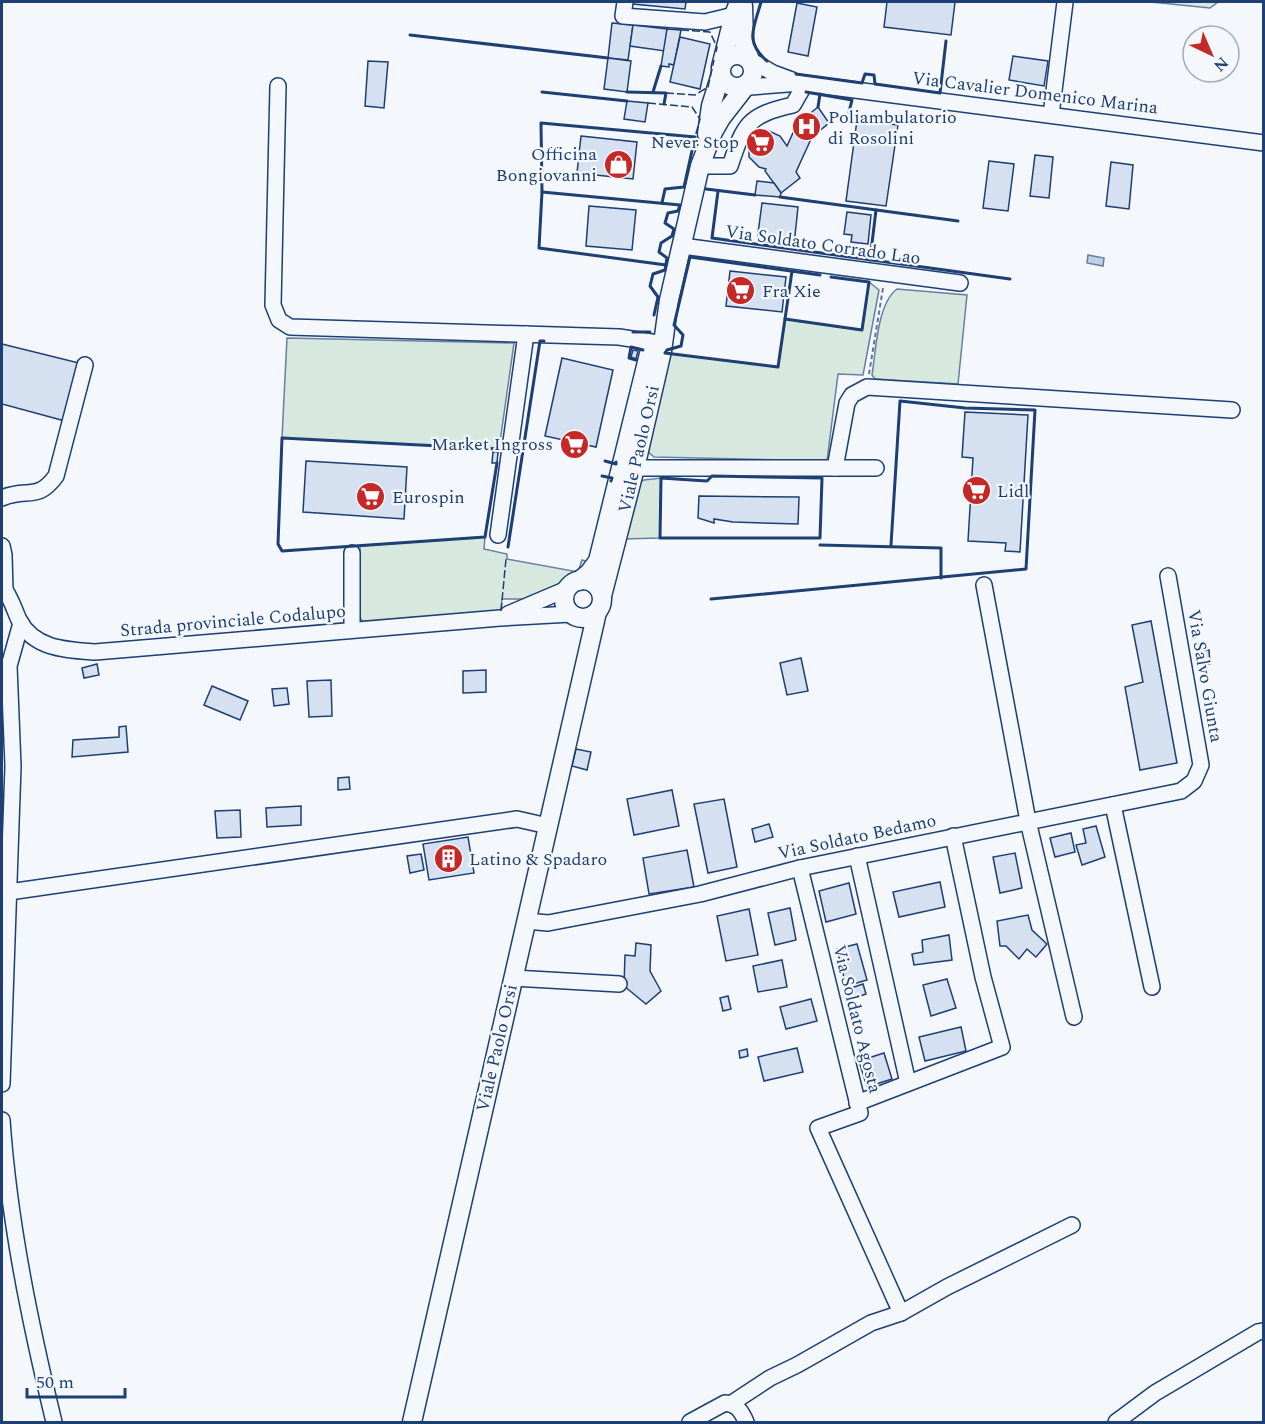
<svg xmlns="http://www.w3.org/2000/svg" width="1265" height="1424" font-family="Spectral,serif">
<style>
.green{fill:#d7e8df;stroke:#687fa3;stroke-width:1.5}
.water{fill:#bed0e5;stroke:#687fa3;stroke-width:1.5}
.building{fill:#d5e0f0;stroke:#1d3f73;stroke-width:1.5}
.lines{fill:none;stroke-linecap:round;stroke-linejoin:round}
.minor-casing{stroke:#1d3f73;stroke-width:18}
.major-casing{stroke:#1d3f73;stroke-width:21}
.path{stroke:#5e769c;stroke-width:2;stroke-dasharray:4.5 3;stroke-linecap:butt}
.minor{stroke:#f4f7fb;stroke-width:15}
.major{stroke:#f4f7fb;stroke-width:18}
.fence{stroke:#1d3f73;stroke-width:1.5;stroke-dasharray:8 3;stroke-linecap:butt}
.wall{stroke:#1d3f73;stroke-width:3}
.labels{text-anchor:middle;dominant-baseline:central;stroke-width:4.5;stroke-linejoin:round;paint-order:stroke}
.street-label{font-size:18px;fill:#1d3f73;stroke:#f4f7fb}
.poi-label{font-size:18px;fill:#1d3f73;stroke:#f4f7fb;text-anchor:start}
</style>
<rect width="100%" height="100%" fill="#f4f7fb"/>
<g class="green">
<polygon points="1151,2 1218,2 1210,8"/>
<polygon points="869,282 879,290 863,375 838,374 827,461 654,457 646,450 665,353 778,367 785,319 862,330"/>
<path d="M897,289L967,295L958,384L875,379L872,375C876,351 877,304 897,289Z"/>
<polygon points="287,338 514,343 499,449 282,438"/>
<polygon points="661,478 660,538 624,539 637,483 644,480"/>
<polygon points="485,537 484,549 507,554 507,559 578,572 582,560 592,563 565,583 525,599 502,599 501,611 363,622 359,616 359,611 360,546"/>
</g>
<polygon class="water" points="1088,255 1104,258 1103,266 1087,263"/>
<g class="building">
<polygon points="634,2 686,2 685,9 633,4"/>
<polygon points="887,2 955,2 951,35 884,27"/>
<polygon points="797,3 817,7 808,56 788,52"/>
<polygon points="612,23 633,25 628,60 608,58"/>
<polygon points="633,25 667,29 665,51 630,46"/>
<polygon points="667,29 681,30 674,65 669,64 669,67 661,66"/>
<polygon points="680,37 710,44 700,89 670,82"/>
<polygon points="1013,56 1048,61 1044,86 1009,80"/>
<polygon points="608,58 631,61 627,92 604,89"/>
<polygon points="368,61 388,62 384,108 365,106"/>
<polygon points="627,101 648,103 645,122 624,119"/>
<polygon points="818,107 829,123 812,137 796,172 800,178 781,193 765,171 766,169 759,167 749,157 749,142 753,136 767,130 780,136 787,146 797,124"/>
<polygon points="857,120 898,125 886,206 846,201"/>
<polygon points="581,136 637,142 633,179 577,173"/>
<polygon points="1035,155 1053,157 1049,198 1030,196"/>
<polygon points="989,161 1014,164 1008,211 983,208"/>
<polygon points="1111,162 1133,165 1129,209 1106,206"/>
<polygon points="757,181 774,183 781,193 780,197 755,195"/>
<polygon points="762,203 798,207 794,245 757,241"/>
<polygon points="589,206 636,210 632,250 586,246"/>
<polygon points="847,212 871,215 868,244 851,242 852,235 844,234"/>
<polygon points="730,271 786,277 782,312 726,306"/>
<polygon points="2,344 79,363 65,421 2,404"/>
<polygon points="633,350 638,351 636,359 631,357"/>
<polygon points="562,358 613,370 596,447 545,436"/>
<polygon points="965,412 1028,415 1020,552 1005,551 1006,543 968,541 973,458 962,457"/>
<polygon points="493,452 498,452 497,463 492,463"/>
<polygon points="306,461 407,467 404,519 303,512"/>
<polygon points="699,496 799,497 798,524 733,522 714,519 714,523 698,518"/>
<polygon points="1151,621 1177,763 1140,770 1125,687 1143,682 1132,625"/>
<polygon points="1209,650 1210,664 1199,665 1198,651"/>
<polygon points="801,658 808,691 787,695 780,663"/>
<polygon points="97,664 99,675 84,678 82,668"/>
<polygon points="486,670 486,692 463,693 463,671"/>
<polygon points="331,680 332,716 309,717 307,681"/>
<polygon points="212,686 248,701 240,720 204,705"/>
<polygon points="287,688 289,704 274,706 272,689"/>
<polygon points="126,726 128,752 72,757 73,740 119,737 119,727"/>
<polygon points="576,749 591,752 587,770 572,766"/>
<polygon points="349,777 350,789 338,790 338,778"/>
<polygon points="672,790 679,826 634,835 627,799"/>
<polygon points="724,799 737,867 708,873 694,804"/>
<polygon points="301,806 301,825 267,827 266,808"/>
<polygon points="240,810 241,837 217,838 215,811"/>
<polygon points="769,824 773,837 755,842 752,829"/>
<polygon points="1096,826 1105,857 1082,865 1076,845 1086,843 1083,829"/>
<polygon points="1071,833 1075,852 1055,857 1050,838"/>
<polygon points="468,837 474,873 429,880 423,844"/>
<polygon points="687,850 694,887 649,894 643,858"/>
<polygon points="1015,853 1022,888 1000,893 993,857"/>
<polygon points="421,854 424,870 410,873 407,856"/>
<polygon points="940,882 945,907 899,917 893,892"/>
<polygon points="849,883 856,914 826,922 819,891"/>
<polygon points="790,908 796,940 775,945 768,913"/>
<polygon points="749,909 758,955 726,961 717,916"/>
<polygon points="1028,915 1032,930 1047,944 1036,957 1027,949 1019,959 1006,946 1000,946 997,921"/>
<polygon points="949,935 952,960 914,965 912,954 923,952 922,940"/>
<polygon points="636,943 651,945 650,971 661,991 646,1004 624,986 625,955 635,956"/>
<polygon points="857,944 867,980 846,986 837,949"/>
<polygon points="782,960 787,987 758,992 753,966"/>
<polygon points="947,979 956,1008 931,1016 923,985"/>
<polygon points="863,984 866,994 849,1000 845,990"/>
<polygon points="728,996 731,1009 723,1011 720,998"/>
<polygon points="811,999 817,1021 786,1029 780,1007"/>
<polygon points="961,1027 966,1051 925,1061 919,1037"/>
<polygon points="797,1048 803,1072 764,1081 758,1057"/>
<polygon points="747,1049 748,1056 740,1058 739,1051"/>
<polygon points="884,1053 892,1079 867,1087 859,1061"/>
</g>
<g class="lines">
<defs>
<g id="minor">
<polyline points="625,2 623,16 705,22 734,15"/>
<polyline points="745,57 773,73 792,80"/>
<polyline points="278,86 273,305 279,320 290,327 619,337 664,344"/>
<polyline points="737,88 801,83 1264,143"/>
<polyline points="1051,115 1065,2"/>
<path d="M700,166H730C744,124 748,115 793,105L805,84"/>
<polyline points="682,246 960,283"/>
<polyline points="635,468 876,468"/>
<polyline points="835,468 847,403 852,395 867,387 1232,410"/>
<path d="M2,498C27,487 37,502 56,476L85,365"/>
<polyline points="498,535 526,334"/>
<polyline points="2,546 4,555 5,590"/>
<polyline points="984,585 1028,821 1074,1017"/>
<path d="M2,586C10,595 14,609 19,620C34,649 66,650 95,652L500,618L571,614"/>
<polyline points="508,614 567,589"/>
<polyline points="352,630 352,553"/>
<polyline points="1113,805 1152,987"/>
<polyline points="857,856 908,1083"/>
<polyline points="800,868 860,1113 818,1128 901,1313"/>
<polyline points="9,892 517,819 548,826"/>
<polyline points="526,921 548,923 700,894 800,868 1181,791 1194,781 1201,765 1168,576"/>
<polyline points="513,978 619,984"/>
<polyline points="2,1084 13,766 9,666 21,623"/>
<polyline points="857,1103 1002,1047 983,977 953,836"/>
<path d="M2,1120C9,1221 30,1323 54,1422"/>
<polyline points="732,1403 770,1378 797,1365 871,1323 901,1313 947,1287 1072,1225"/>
<path d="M690,1422L725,1403C737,1404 742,1412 746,1422"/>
<polyline points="1116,1422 1155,1393 1258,1332 1264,1331"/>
</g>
<g id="major">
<polyline points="743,6 744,42 751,63"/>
<circle cx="737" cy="71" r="16"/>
<polyline points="721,67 734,15 739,2"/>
<polyline points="707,134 711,106 721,74"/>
<circle cx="583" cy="599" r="19"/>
<polyline points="579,581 589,573 598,561 649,354"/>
<polyline points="602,596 635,468 662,351 669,300 700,166 713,132 721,118 749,82"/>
<polyline points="412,1422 597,612"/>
</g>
</defs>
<use href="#minor" class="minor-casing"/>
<use href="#major" class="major-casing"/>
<polyline class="path" points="869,374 883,288"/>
<use href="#minor" class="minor"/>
<use href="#major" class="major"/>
<g class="fence">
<polyline points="681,30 710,32 717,47 716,52"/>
<polyline points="666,93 695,95 708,87 714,60"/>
<polyline points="648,103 692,107 700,119 695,137"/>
<polyline points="501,611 506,559"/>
</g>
<g class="wall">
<path d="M761,2C754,28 744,41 767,61"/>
<polyline points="410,35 608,58"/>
<polyline points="796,74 862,83 865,74 874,75 875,84 940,93 946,41"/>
<polyline points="542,92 627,101"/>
<polyline points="627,92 666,93 664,104"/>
<polyline points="653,92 661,66"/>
<polyline points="806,92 852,100 849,112"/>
<polyline points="818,107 820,94"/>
<polyline points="706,189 755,195"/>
<polyline points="718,191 712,238 1010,279"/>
<polyline points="542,192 680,205 678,211 668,213 665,223 674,229 672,236 661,243 659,252 667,258 665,270 653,274 650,286 658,297 654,315"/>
<polyline points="780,197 958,221"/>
<polyline points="662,203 665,189 684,187 695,137 541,123 542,192 539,248 666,265"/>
<polyline points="870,260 876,210"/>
<polyline points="792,271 778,367 665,353 667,350 681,346 683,335 674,325 690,257 820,275"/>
<polyline points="785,319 862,330 869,282 831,277"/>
<polyline points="633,332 650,332"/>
<polyline points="636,360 629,358 631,347 643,350"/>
<polyline points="605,461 616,464 616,462"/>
<polyline points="497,463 485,537 282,551 278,544 282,438 499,449 498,452"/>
<polyline points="602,476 612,478 611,481"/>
<polygon points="712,476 822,478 820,538 660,538 661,478 707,481"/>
<polyline points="820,545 941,548 941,578"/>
<polyline points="508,547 540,341 544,341"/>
<polyline points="711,599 1026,569 1035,410 965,408 900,401 891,545"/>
</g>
</g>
<defs>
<symbol id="hospital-disc" viewBox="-11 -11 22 22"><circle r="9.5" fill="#c62828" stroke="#f4f7fb"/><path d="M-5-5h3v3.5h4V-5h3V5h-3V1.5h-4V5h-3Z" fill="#fff"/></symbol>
<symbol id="supermarket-disc" viewBox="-11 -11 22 22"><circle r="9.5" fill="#c62828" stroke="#f4f7fb"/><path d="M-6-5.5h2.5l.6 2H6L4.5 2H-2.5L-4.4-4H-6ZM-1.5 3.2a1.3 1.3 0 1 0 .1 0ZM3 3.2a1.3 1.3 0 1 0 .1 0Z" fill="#fff"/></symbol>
<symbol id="shop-disc" viewBox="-11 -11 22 22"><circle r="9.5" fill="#c62828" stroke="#f4f7fb"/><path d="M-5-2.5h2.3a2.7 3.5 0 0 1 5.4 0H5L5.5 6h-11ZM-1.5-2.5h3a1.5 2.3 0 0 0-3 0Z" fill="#fff"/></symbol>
<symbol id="building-disc" viewBox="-11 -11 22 22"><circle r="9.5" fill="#c62828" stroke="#f4f7fb"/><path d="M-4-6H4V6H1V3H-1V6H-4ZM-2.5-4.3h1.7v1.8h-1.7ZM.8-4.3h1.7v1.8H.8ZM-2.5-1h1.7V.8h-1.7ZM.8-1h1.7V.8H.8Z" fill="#fff"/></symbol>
</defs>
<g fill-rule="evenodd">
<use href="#hospital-disc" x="790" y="110" width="33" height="33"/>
<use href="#supermarket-disc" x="744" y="126" width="33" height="33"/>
<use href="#shop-disc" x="602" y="148" width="33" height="33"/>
<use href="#supermarket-disc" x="724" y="274" width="33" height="33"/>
<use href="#supermarket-disc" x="558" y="428" width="33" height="33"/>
<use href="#supermarket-disc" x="960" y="474" width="33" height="33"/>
<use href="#supermarket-disc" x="354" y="480" width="33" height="33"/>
<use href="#building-disc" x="432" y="842" width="33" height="33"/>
</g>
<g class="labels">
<g class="street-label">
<text transform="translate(1035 93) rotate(7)">Via Cavalier Domenico Marina</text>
<text transform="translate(823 245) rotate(8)">Via Soldato Corrado Lao</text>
<text transform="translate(639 449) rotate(-77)">Viale Paolo Orsi</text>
<text transform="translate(233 621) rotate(-5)">Strada provinciale Codalupo</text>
<text transform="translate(1205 676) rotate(80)">Via Salvo Giunta</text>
<text transform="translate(857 837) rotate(-12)">Via Soldato Bedamo</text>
<text transform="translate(857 1019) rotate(76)">Via Soldato Agosta</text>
<text transform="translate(497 1048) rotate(-77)">Viale Paolo Orsi</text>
</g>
<g class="poi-label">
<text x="828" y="117">Poliambulatorio<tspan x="828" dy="21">di Rosolini</tspan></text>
<text x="739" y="142" text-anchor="end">Never Stop</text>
<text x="597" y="154" text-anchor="end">Officina<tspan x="597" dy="21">Bongiovanni</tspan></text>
<text x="762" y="291">Fra Xie</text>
<text x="553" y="444" text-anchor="end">Market Ingross</text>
<text x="997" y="491">Lidl</text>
<text x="392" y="497">Eurospin</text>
<text x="469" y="859">Latino &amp; Spadaro</text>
</g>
</g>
<rect width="1265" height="1424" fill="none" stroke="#1d3f73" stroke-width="6"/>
<g transform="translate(1211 54) rotate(136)"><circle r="28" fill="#f4f7fb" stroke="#9eadc5" stroke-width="1.5"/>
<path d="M0-4.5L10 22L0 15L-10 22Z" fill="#c62828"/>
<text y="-9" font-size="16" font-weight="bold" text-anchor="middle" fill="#1d3f73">N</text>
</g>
<path d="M27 1388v9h98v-9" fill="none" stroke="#1d3f73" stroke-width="3"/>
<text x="36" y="1388" font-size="18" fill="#1d3f73" stroke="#f4f7fb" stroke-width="4.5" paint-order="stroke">50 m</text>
</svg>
